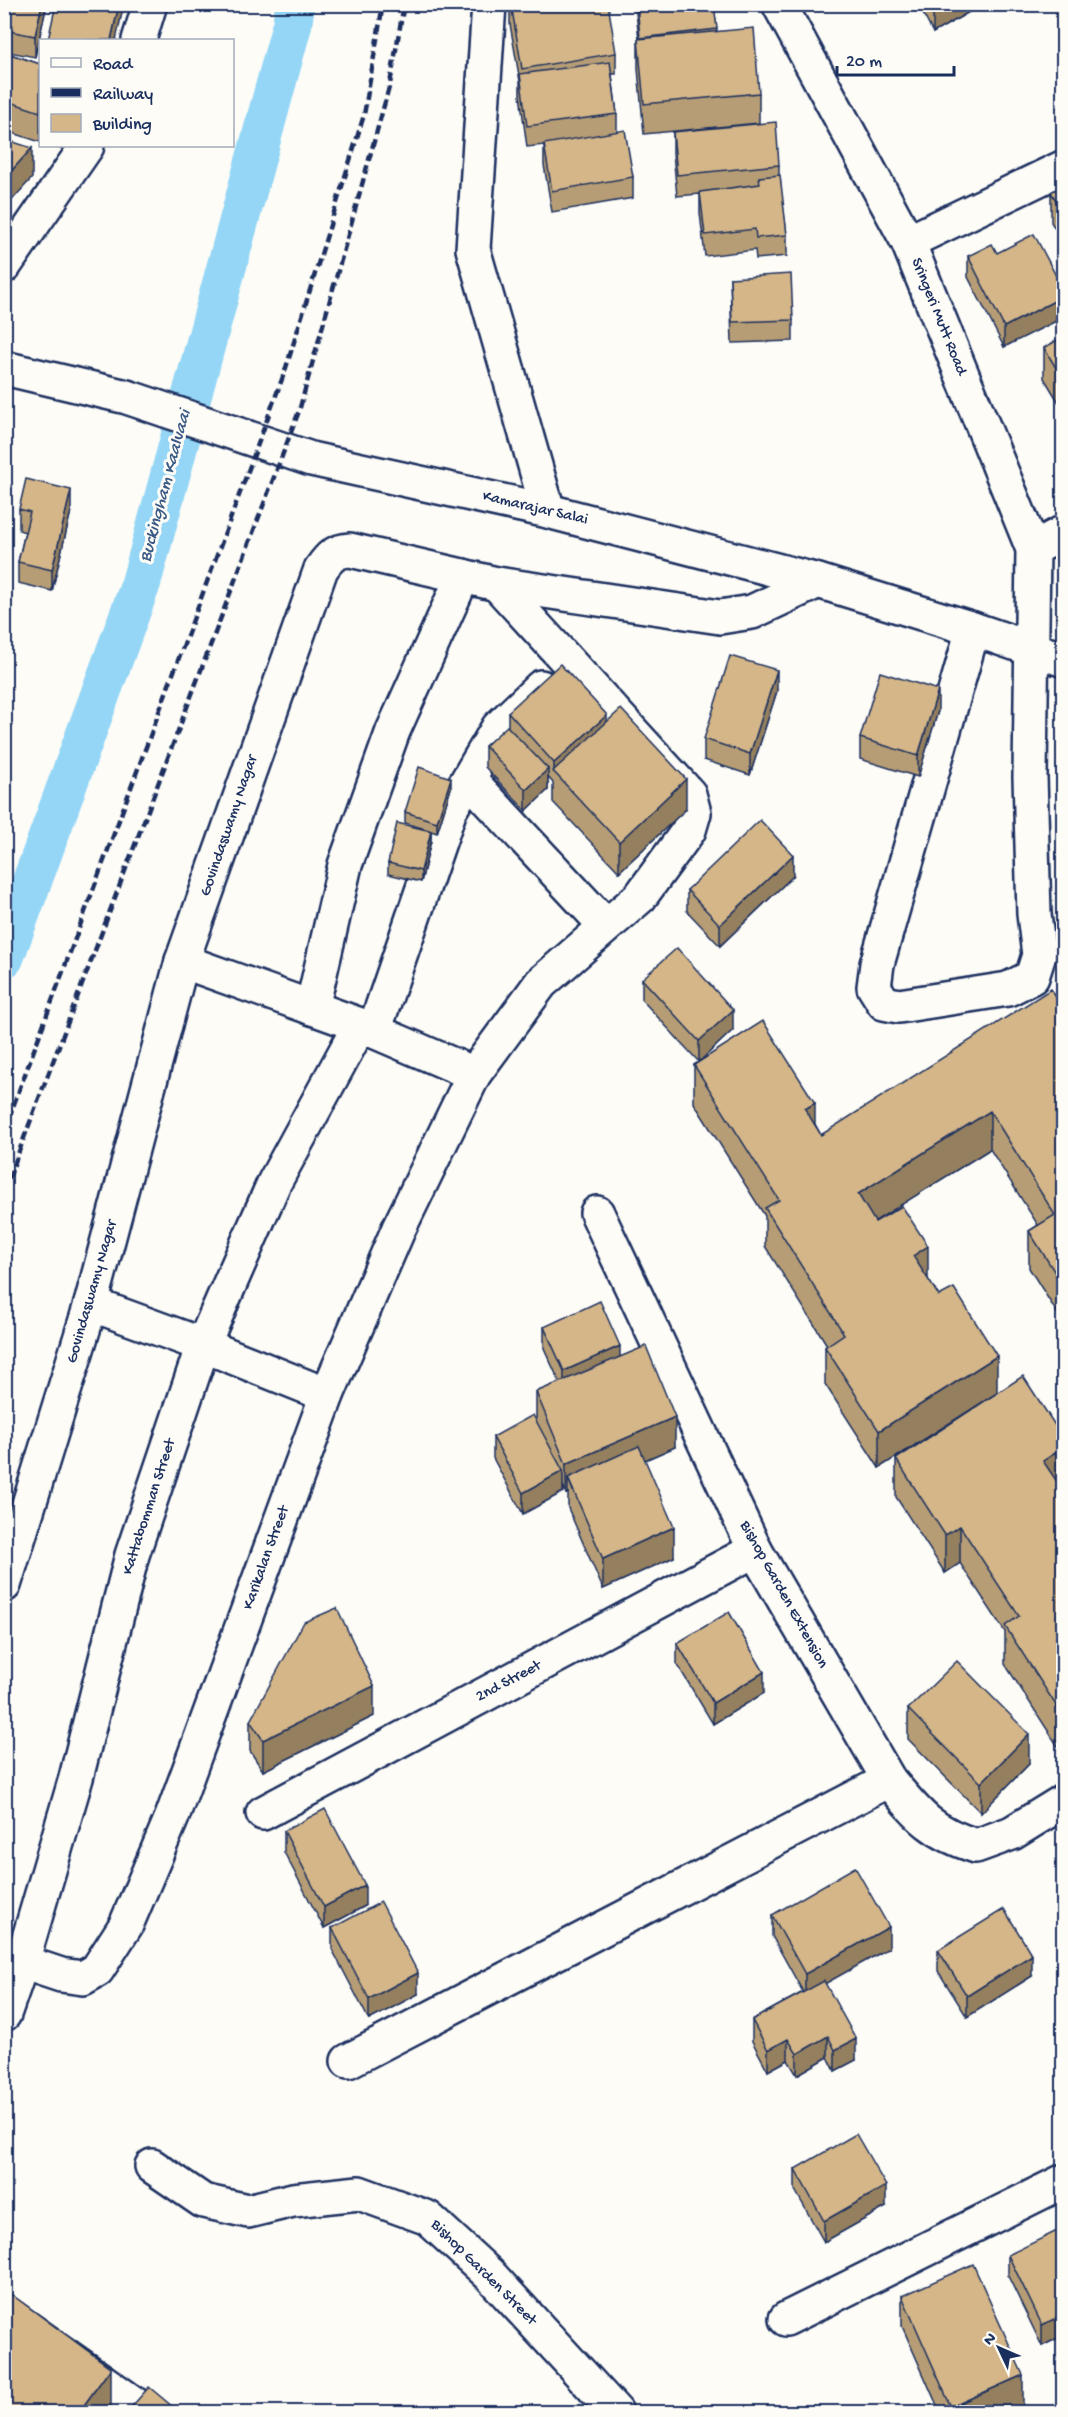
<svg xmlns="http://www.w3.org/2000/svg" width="1068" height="2417" font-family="'Gochi Hand',sans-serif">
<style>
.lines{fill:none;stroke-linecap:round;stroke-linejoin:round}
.canal{stroke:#95d6f6;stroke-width:40}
.minor-casing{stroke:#1b2f5e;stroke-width:38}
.minor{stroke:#fdfcf7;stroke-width:33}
.rail{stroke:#1b2f5e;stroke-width:4.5;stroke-dasharray:9 4.5;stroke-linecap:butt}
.wall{fill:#b69d75;stroke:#1b2f5e;stroke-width:1.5}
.shaded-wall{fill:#947f5f;stroke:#1b2f5e;stroke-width:1.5}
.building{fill:#d4b688;stroke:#1b2f5e;stroke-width:1.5}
.labels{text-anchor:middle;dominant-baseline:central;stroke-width:6;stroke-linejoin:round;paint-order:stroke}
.street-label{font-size:16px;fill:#1b2f5e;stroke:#fdfcf7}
.water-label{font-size:18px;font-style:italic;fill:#3a5984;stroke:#fdfcf7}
</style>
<rect width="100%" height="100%" fill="#fdfcf7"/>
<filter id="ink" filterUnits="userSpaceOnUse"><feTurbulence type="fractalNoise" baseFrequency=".0167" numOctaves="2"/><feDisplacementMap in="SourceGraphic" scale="12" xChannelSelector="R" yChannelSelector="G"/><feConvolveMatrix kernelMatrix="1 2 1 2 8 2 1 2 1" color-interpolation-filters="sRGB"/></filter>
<g filter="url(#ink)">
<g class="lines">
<polyline class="canal" points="4,958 141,583 292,25 295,4"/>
<defs>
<g id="minor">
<polyline points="489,4 473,249 548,511"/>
<polyline points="779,4 908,242 1033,549 1030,777 1034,914 1039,955 1032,977 1008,989 899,1006 884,1003 874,987 877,964 973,629"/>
<polyline points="139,40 150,4"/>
<polyline points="908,242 1064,167"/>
<polyline points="4,266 87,146"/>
<polyline points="4,368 127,397 311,459 548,511 818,581 973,629 1064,660"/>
<polyline points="1033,549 1064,532"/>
<polyline points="469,779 606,926"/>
<polyline points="182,961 360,1025 474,1074"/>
<polyline points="312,1008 345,865 393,731 463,576"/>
<polyline points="374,1031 450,810 498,728 541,687"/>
<path d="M597,1213L755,1550L889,1780C919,1816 931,1832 976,1846L1012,1833L1064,1801"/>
<polyline points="91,1304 203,1345 327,1395"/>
<path d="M4,1585L91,1304L182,961L321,569C330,556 335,551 350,550L497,584L720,617L752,612L818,581"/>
<polyline points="263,1813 755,1550"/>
<polyline points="22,1962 61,1975 83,1978 97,1970 126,1925 172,1817 327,1395 399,1228 474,1074 541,983 640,897 689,830 694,813 689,794 497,584"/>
<polyline points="4,2014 22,1962 76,1778 132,1555 203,1345 274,1183 360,1025"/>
<polyline points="348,2061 889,1780"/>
<polyline points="152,2166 203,2201 248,2211 293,2200 359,2193 428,2218 490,2275 616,2412"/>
<polyline points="4,2312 146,2412"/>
<polyline points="786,2319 1064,2181"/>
</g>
</defs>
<use href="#minor" class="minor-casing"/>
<use href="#minor" class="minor"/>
<g class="rail">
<polyline points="4,1131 285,371 364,115 383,4"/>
<polyline points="4,1191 299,411 390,84 404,4"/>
</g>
</g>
<g class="wall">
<polygon points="4,4 47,4 35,57 4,51"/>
<polygon points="510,4 616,53 616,74 612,74 617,114 617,132 633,177 633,198 552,212 544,165 544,145 527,147 520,95 520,81 510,24"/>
<polygon points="635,4 714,4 717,32 759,93 759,123 644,134 638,69 638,39 639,39"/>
<polygon points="918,4 983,4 933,33"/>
<polygon points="4,52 40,64 40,142 4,130"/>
<polygon points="673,132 779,165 779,175 787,235 787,256 756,259 755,250 705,256 700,213 700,194 677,196 673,153"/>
<polygon points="53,146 64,146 63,149"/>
<polygon points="1064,185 1064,244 1051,222 1051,192"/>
<polygon points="968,256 1064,291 1064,317 1004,347 968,277"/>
<polygon points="730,278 793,320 793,341 732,343"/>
<polygon points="1064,336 1064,411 1044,378 1044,348"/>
<polygon points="19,509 71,511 52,591 18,583 18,562 25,532 19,530"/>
<polygon points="777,691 750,775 704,760 704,739"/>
<polygon points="938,711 918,777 860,759 860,738"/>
<polygon points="508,712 607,722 686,809 619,872 553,802 553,783 548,777 548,790 526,811 485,767 485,746 508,726"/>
<polygon points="451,788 437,833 431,831 431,841 421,882 388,874 388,863 429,830 405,823 405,812"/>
<polygon points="793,876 720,946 687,911 687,890"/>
<polygon points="642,979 733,1030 700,1061 815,1124 821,1135 1064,1010 1064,1324 1029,1268 1029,1231 1038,1225 990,1149 874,1221 928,1279 997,1393 1064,1485 1060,1487 1059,1748 1005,1664 1005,1632 960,1563 945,1573 896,1497 896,1459 986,1400 879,1468 825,1384 825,1347 827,1345 765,1246 765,1216 694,1103 694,1065 699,1062 642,1000"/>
<polygon points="544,1327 620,1357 675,1447 645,1460 674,1557 603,1589 568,1508 568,1493 566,1494 563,1485 563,1492 523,1514 493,1458 493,1437 536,1422 536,1392 560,1383 544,1348"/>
<polygon points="677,1643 764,1693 713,1724 677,1664"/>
<polygon points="908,1709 1029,1764 981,1813 908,1739"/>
<polygon points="374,1716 263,1771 250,1751 250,1721"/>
<polygon points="284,1831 365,1906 324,1928 284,1852"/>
<polygon points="772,1915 889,1948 825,1983 856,2060 835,2071 828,2057 797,2075 788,2060 768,2071 752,2041 752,2020 803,1992 772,1936"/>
<polygon points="332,1928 418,1994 369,2020 332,1949"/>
<polygon points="938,1950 1032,1976 967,2017 938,1971"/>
<polygon points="795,2169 886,2207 824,2242 795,2190"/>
<polygon points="1064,2234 1064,2335 1042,2346 1008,2276 1008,2255"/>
<polygon points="902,2296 1023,2405 1006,2412 940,2412 902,2326"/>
</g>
<g class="shaded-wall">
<polygon points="42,4 47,4 35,57 35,36"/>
<polygon points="119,4 124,4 116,40 111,40"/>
<polygon points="933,4 983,4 933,33"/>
<polygon points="32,148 32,178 4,209 4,179"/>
<polygon points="1064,296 1064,317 1004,347 1004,327"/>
<polygon points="71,490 71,511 52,591 52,570"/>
<polygon points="777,670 777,691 750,775 750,754"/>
<polygon points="938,690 938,711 918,777 918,756"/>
<polygon points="607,715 607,736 554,772 554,763"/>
<polygon points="548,769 548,790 526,811 526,790"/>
<polygon points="451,778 451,788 437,833 437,822"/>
<polygon points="686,779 686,809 619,872 619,842"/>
<polygon points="431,831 431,841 421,882 421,871"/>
<polygon points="793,855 793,876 720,946 720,925"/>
<polygon points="733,1010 733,1030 699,1062 699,1041"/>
<polygon points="815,1103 815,1141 805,1109"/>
<polygon points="990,1111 990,1149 858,1232 858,1194"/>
<polygon points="928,1246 928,1284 913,1256"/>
<polygon points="620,1346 620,1367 564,1392 564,1371"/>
<polygon points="997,1356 997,1393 879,1468 879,1431"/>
<polygon points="675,1417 675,1447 573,1491 568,1478 568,1493 566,1494 566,1464"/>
<polygon points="1064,1447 1064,1485 1043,1499 1043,1461"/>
<polygon points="563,1471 563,1492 523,1514 523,1493"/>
<polygon points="960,1526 960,1563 945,1573 945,1535"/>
<polygon points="674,1527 674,1557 603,1589 603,1559"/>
<polygon points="764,1672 764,1693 713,1724 713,1703"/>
<polygon points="374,1686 374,1716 263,1771 263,1740"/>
<polygon points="1064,1707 1064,1745 1059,1748 1059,1710"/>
<polygon points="1029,1734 1029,1764 981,1813 981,1783"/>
<polygon points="365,1885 365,1906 324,1928 324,1907"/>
<polygon points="889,1927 889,1948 805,1995 805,1974"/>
<polygon points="1032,1955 1032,1976 967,2017 967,1996"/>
<polygon points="418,1973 418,1994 369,2020 369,1999"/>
<polygon points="828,2036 828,2057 797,2075 797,2054"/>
<polygon points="788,2039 788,2060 768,2071 768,2050"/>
<polygon points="856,2039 856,2060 835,2071 835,2050"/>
<polygon points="886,2186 886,2207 824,2242 824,2221"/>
<polygon points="1064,2314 1064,2335 1042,2346 1042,2325"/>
<polygon points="111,2368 111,2406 106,2412 79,2412"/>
<polygon points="1023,2375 1023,2405 1006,2412 951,2412 951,2407"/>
</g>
<g class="building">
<polygon points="4,4 42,4 35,36 4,30"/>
<polygon points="56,4 119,4 111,40 48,40"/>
<polygon points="511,4 608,4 616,53 522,69"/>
<polygon points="637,4 714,4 717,29 640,38"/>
<polygon points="754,28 759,93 644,104 638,39"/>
<polygon points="4,52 40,64 40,112 4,100"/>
<polygon points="610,62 617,114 527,126 520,74"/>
<polygon points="776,122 779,165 677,175 673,132"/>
<polygon points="625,130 633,177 552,191 544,144"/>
<polygon points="4,139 32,148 4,179"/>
<polygon points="780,175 787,235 756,238 755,229 705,235 700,192 760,184 759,177"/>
<polygon points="1064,185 1064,214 1051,192"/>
<polygon points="1034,234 1064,291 1064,296 1004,327 968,256 992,244 997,253"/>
<polygon points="791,274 793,320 732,322 730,278"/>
<polygon points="1064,336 1064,381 1044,348"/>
<polygon points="26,479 71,490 52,570 18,562 30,512 19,509"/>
<polygon points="730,656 777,670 750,754 704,739"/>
<polygon points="560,664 607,715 554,763 508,712"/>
<polygon points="880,672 938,690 918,756 860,738"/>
<polygon points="621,709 686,779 619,842 553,771"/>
<polygon points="507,726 548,769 526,790 485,746"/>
<polygon points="419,767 451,778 437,822 405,812"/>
<polygon points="760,820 793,855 720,925 687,890"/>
<polygon points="397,823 431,831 421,871 388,863"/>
<polygon points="677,948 733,1010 699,1041 642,979"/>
<polygon points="1051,989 1064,1010 1064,1287 1029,1231 1055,1215 990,1111 858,1194 875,1222 902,1206 928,1246 913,1256 939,1296 954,1288 997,1356 879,1431 825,1347 844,1334 765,1208 779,1200 694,1065 763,1021 815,1103 805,1109 821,1135"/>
<polygon points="600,1301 620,1346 564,1371 544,1327"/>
<polygon points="646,1346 675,1417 566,1464 536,1392"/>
<polygon points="1023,1376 1064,1439 1064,1447 1043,1461 1064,1492 1064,1707 1059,1710 1005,1626 1019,1616 960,1526 945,1535 896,1459"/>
<polygon points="533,1415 563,1471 523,1493 493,1437"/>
<polygon points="639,1446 674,1527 603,1559 568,1478"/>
<polygon points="337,1608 374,1686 263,1740 250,1721 304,1622"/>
<polygon points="729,1612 764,1672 713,1703 677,1643"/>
<polygon points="957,1661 1029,1734 981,1783 908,1709"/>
<polygon points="325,1809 365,1885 324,1907 284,1831"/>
<polygon points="855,1867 889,1927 805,1974 772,1915"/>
<polygon points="381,1902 418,1973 369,1999 332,1928"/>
<polygon points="1004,1909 1032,1955 967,1996 938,1950"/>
<polygon points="824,1981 856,2039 835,2050 828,2036 797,2054 788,2039 768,2050 752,2020"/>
<polygon points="856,2134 886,2186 824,2221 795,2169"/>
<polygon points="1061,2229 1064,2234 1064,2314 1042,2325 1008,2255"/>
<polygon points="973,2264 1023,2375 951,2407 902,2296"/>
<polygon points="4,2289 111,2368 79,2412 4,2412"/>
<polygon points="149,2387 179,2412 127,2412"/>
</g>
</g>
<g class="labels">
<g class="street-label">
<text transform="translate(938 317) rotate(68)">Sringeri Mutt Road</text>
<text transform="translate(535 509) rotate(13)">Kamarajar Salai</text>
<text transform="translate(230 826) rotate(-71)">Govindaswamy Nagar</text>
<text transform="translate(93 1292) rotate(-74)">Govindaswamy Nagar</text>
<text transform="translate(150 1507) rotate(-72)">Kattabomman Street</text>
<text transform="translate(267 1558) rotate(-70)">Karikalan Street</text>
<text transform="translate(783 1595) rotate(61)">Bishop Garden Extension</text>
<text transform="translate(509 1682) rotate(-28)">2nd Street</text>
<text transform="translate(483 2273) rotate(45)">Bishop Garden Street</text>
</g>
<g class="water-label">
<text transform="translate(166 486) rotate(-75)">Buckingham Kaalvaai</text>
</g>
</g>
<rect width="1068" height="2417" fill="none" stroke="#fdfcf7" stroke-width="24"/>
<rect x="12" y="12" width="1044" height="2393" fill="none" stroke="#1b2f5e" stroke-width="2" filter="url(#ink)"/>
<rect x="39" y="39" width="195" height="108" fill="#fdfcf7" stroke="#a3aaba" stroke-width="1.5"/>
<rect x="51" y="58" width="30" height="9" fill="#fdfcf7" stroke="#a3aaba" stroke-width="1.5"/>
<text x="93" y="69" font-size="18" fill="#1b2f5e">Road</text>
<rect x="51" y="88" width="30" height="9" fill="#1b2f5e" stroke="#a3aaba" stroke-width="1.5"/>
<text x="93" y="99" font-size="18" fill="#1b2f5e">Railway</text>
<rect x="51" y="114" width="30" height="18" fill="#d4b688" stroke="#a3aaba" stroke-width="1.5"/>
<text x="93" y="129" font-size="18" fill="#1b2f5e">Building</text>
<g transform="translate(999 2348) rotate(314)" stroke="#fdfcf7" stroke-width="4.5" paint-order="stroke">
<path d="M0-4.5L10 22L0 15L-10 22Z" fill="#1b2f5e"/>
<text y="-9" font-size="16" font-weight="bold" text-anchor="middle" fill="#1b2f5e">N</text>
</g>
<path d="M837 66v9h117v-9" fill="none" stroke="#1b2f5e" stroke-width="3"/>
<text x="846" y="66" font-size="18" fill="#1b2f5e" stroke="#fdfcf7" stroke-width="4.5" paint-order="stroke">20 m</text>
</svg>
